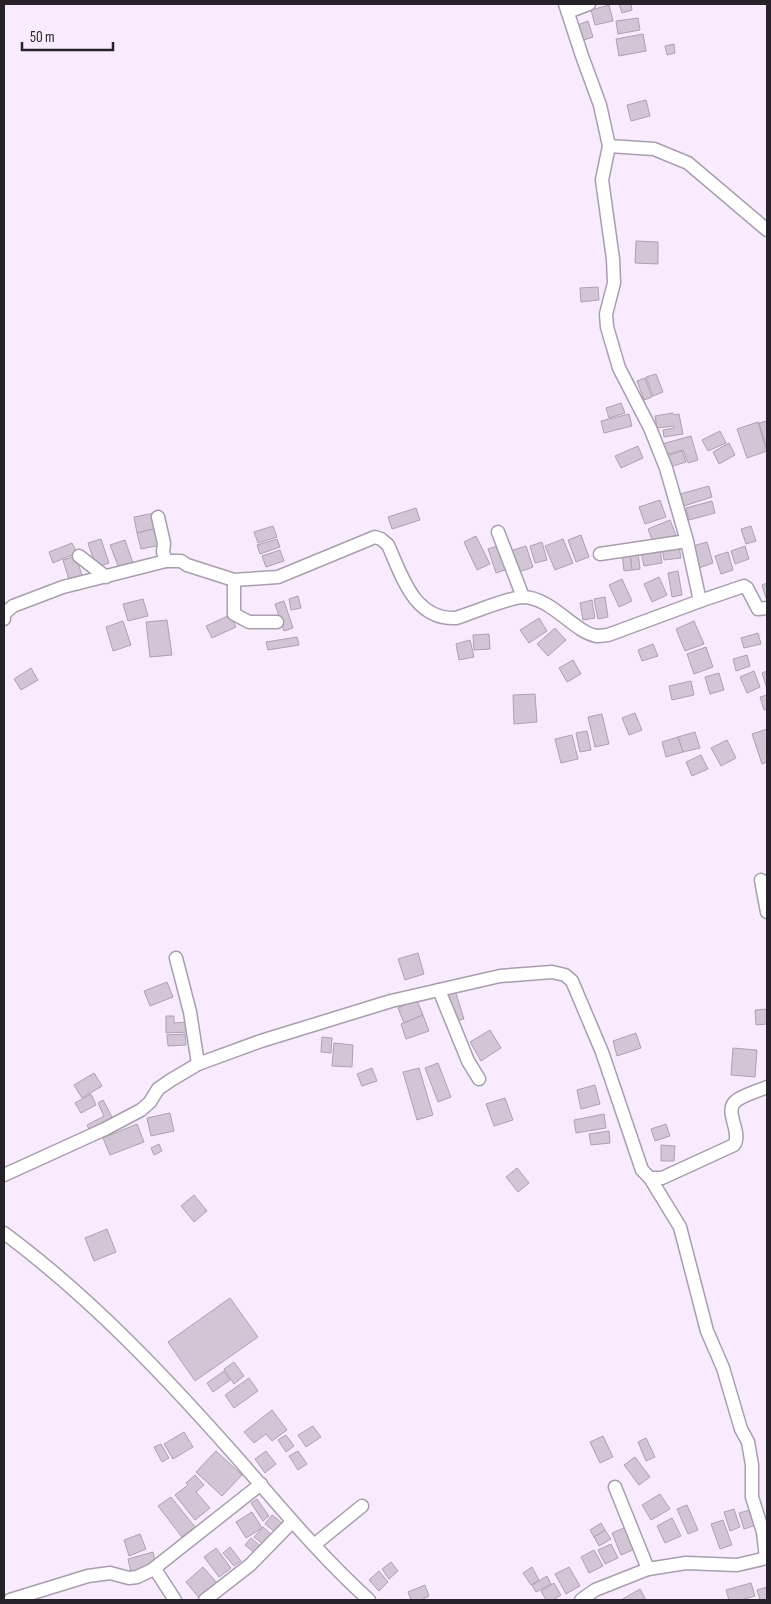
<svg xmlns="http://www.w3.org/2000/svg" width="771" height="1604" font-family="'Sofia Sans Condensed',sans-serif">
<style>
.building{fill:#d1c5d6;stroke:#ada1b2}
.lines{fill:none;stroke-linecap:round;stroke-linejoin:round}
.minor-casing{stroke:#a99dae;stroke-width:15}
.minor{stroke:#fff;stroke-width:12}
</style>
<rect width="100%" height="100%" fill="#f8ebfe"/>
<g class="building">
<polygon points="619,4 631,4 632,10 622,13"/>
<polygon points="609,5 613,21 595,25 591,10"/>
<polygon points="638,18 640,30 618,34 616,21"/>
<polygon points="588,21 593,37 581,41 575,26"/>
<polygon points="643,34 646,51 619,56 616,39"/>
<polygon points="674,44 675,53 667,55 665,46"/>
<polygon points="646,100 650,116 631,121 627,105"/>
<polygon points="636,241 658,242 658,264 635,263"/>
<polygon points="598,287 599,300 581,302 580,288"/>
<polygon points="656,374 663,392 653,396 646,377"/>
<polygon points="645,378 652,397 644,400 637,381"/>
<polygon points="621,403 625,413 609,418 606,408"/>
<polygon points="673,413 674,415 679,414 683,434 664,437 663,430 674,428 674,426 657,428 655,416"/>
<polygon points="629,414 632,426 604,433 601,421"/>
<polygon points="767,421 767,446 766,447 759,423"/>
<polygon points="758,422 767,451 747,458 737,429"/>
<polygon points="720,431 726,443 708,451 702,440"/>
<polygon points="691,436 698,460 688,463 683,450 665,455 662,444"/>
<polygon points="729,443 735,455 719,464 713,452"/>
<polygon points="638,446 643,458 621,468 615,456"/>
<polygon points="682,451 686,462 670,467 667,456"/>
<polygon points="709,486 712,497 684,506 680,494"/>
<polygon points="660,500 666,517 645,524 639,507"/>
<polygon points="712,501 715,513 689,520 686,508"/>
<polygon points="416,508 420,520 392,529 388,517"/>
<polygon points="154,513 157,528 137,533 134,517"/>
<polygon points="670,520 676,535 654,545 648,529"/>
<polygon points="273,526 277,537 258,543 254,532"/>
<polygon points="751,526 756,541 746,544 741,529"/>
<polygon points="157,528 161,545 141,549 137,533"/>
<polygon points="581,535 589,557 576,562 568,540"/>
<polygon points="476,536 490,564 477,570 464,542"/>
<polygon points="101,539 109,563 96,567 88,543"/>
<polygon points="277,539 280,547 260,554 257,545"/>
<polygon points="563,539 573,563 555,570 545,546"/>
<polygon points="125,540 134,566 120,571 110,545"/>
<polygon points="542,542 547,560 535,563 530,546"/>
<polygon points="707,542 713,563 699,568 693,546"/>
<polygon points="72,543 77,553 53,563 49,552"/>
<polygon points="500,545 508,569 496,573 488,549"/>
<polygon points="526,546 533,567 514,574 507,552"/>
<polygon points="679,546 681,558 664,560 662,549"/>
<polygon points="745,546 749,559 735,564 731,551"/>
<polygon points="660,549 662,563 644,566 641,552"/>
<polygon points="280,550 284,561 266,567 262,556"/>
<polygon points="638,552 640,569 632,570 630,554"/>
<polygon points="728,552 733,570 721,574 715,556"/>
<polygon points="622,554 630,554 632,570 624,571"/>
<polygon points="76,556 83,579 70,583 63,560"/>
<polygon points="678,571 682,595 672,597 668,573"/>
<polygon points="659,577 667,595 652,602 644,584"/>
<polygon points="622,579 632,601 619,607 609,585"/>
<polygon points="767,583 767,598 766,598 762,585"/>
<polygon points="298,596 301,608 291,610 289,599"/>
<polygon points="605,597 608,617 598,619 594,599"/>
<polygon points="143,599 148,616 128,621 123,604"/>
<polygon points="592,600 595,618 583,620 580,603"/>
<polygon points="284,601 293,628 284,631 275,604"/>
<polygon points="230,615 236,627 212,638 206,626"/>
<polygon points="539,618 547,631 529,643 520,630"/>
<polygon points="167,620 172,655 150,657 146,622"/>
<polygon points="123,621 131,645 113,651 106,627"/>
<polygon points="694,621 704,644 685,651 676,629"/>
<polygon points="555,628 566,640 548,656 537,644"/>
<polygon points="758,633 761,644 744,648 741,638"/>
<polygon points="489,634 490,649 474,650 473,635"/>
<polygon points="297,637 299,645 268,650 266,642"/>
<polygon points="470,640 474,657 459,660 456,644"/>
<polygon points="653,644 658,656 642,661 638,650"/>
<polygon points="706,647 713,667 694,674 687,654"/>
<polygon points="747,655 750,666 736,671 733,659"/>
<polygon points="573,660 581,674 567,682 559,668"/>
<polygon points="31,668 38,680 21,690 14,679"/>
<polygon points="754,671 760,687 747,693 740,677"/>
<polygon points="767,671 767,689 762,673"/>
<polygon points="719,673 724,690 710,694 705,677"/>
<polygon points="691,681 694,695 672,700 669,686"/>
<polygon points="535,694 537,722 514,724 513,695"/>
<polygon points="767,695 767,709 764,710 760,697"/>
<polygon points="635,713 642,730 629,735 622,718"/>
<polygon points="602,714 609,744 595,747 588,717"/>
<polygon points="767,729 767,762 762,764 752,734"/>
<polygon points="587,731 591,750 580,752 576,733"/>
<polygon points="695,732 700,748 683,752 678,737"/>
<polygon points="572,735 578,759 561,763 555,739"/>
<polygon points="678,737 683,752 666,757 662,742"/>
<polygon points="727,740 736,758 721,766 711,748"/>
<polygon points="701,755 708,769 692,776 686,762"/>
<polygon points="418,953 424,974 405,980 398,959"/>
<polygon points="167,982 173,997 150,1006 144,991"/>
<polygon points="455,990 464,1019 453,1022 445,993"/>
<polygon points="417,1000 423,1015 404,1023 398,1008"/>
<polygon points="767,1009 767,1024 756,1025 755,1010"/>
<polygon points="423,1015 429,1031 406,1039 401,1024"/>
<polygon points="166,1016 174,1016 174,1023 188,1022 189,1032 166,1033"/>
<polygon points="490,1030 501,1048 481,1061 470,1042"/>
<polygon points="636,1033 641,1048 617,1056 613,1041"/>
<polygon points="185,1034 186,1045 168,1046 167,1035"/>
<polygon points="322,1037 332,1038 331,1053 321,1052"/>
<polygon points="334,1043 353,1045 352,1067 332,1066"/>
<polygon points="733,1048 757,1050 755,1077 731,1075"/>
<polygon points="438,1063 451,1097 438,1102 425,1068"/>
<polygon points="372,1068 377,1081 362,1086 357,1074"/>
<polygon points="419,1068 433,1115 417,1120 403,1072"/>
<polygon points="94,1073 102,1086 82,1098 74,1085"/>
<polygon points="595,1085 600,1104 581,1109 577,1090"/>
<polygon points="91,1094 96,1105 81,1113 75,1103"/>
<polygon points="505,1098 513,1120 494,1126 486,1104"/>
<polygon points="103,1100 113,1119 90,1131 87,1125 104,1116 98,1103"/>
<polygon points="170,1113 174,1131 151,1136 147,1118"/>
<polygon points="604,1114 606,1128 576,1133 574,1120"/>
<polygon points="137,1124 144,1142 110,1155 103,1138"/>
<polygon points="666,1124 670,1136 655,1141 651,1129"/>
<polygon points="609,1131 610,1143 591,1145 589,1134"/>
<polygon points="159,1144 162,1151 154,1155 151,1148"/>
<polygon points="661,1145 675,1146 674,1161 661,1161"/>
<polygon points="517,1168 529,1183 518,1192 506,1177"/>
<polygon points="194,1195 207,1211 194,1222 181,1206"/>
<polygon points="107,1229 116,1252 94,1261 85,1238"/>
<polygon points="230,1298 258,1337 195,1381 168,1342"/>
<polygon points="234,1362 244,1376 234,1384 224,1369"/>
<polygon points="224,1371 230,1380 213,1392 207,1383"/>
<polygon points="249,1378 258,1391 234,1408 225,1395"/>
<polygon points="272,1410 287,1430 272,1441 266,1434 254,1443 244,1432"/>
<polygon points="313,1426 321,1437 306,1447 298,1435"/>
<polygon points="184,1432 193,1447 173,1459 164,1444"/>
<polygon points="286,1435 294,1446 286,1452 278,1440"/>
<polygon points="603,1436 613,1457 600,1463 590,1442"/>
<polygon points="646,1438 655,1457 646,1461 638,1442"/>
<polygon points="161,1444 169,1458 162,1462 154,1447"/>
<polygon points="216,1451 242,1475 222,1496 196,1472"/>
<polygon points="266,1451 276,1464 265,1473 255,1459"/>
<polygon points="298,1451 307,1464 298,1470 289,1456"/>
<polygon points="635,1457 650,1477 639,1485 624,1465"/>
<polygon points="195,1475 204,1485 196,1492 210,1508 195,1520 175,1495 188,1485 186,1483"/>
<polygon points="660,1494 670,1509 651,1520 642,1505"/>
<polygon points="171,1497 195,1527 182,1537 158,1506"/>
<polygon points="257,1499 269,1516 263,1521 251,1503"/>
<polygon points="687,1505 698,1530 688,1534 677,1509"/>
<polygon points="734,1509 740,1527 730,1531 724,1512"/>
<polygon points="753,1509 759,1524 744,1529 739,1513"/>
<polygon points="252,1512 262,1528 246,1538 236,1522"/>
<polygon points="272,1515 282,1523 275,1532 265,1524"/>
<polygon points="672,1518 681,1536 665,1543 657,1526"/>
<polygon points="723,1520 732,1545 720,1549 711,1524"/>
<polygon points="601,1523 605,1530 594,1537 590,1530"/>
<polygon points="263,1527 273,1536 265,1546 254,1537"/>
<polygon points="626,1527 635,1549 621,1555 612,1533"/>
<polygon points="605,1530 611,1539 599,1546 594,1537"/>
<polygon points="140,1534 146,1549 129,1556 124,1540"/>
<polygon points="251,1538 263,1548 257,1555 245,1545"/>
<polygon points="611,1544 618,1558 605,1564 598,1550"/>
<polygon points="230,1547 241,1561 234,1566 223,1553"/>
<polygon points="216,1548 231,1568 219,1577 204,1557"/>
<polygon points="594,1550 603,1566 589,1573 581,1557"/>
<polygon points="153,1552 156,1566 131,1572 128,1559"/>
<polygon points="391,1562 398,1571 389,1579 382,1569"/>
<polygon points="203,1567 218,1584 200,1599 186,1582"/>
<polygon points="532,1567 539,1580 531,1585 523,1573"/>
<polygon points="569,1567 580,1586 566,1594 555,1574"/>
<polygon points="379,1571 388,1582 379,1591 369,1580"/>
<polygon points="547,1576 551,1584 536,1592 532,1585"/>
<polygon points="554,1583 561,1595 553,1600 546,1600 541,1591"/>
<polygon points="751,1583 755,1596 741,1600 729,1600 726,1590"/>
<polygon points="425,1585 429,1596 421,1600 411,1600 408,1592"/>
<polygon points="767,1587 767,1600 760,1600 757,1590"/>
<polygon points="640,1589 646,1600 621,1600"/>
</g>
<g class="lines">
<defs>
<g id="minor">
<polyline points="565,4 582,56 600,105 609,146 654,149 688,163 767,230"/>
<polyline points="568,12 589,4"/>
<polyline points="158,517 164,543 163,552 166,561"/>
<polyline points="498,532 523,597"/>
<polyline points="600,554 687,541"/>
<polyline points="79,556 106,577"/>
<polyline points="234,580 234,614 249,622 277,622"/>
<polyline points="700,601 744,586 747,588 758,609 767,608"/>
<path d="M4,619V614L13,606L63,587L166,561H181L187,565L234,580L278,577L375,537L381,539L388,545C402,576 414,620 456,618C472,613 508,598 522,597C552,597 573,632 597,636C600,636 605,635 608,635L700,601L687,541L666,468L650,428L619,368L607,327L606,314L614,283L613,259L602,180L609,146"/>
<polyline points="761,880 767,912"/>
<polyline points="176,958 190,1012 198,1064"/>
<polyline points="439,990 468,1061 479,1079"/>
<path d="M4,1175L105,1129L141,1110L150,1102L158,1089L171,1080L198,1064L261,1041L391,1001L500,976L552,972L565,975L572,981L602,1052L642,1170L650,1178H662L734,1145C743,1132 722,1110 737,1100C746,1094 758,1091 767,1087"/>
<polyline points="650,1178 680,1227 707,1331 723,1368 741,1429 748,1442 752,1465 752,1497 763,1532 766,1558"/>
<path d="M4,1233C89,1296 163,1374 233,1453C277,1503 319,1555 369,1600"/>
<polyline points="615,1487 648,1569"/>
<polyline points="314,1545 362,1506"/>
<polyline points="155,1569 175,1600"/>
<polyline points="10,1600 88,1576 110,1573 129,1578 137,1577 152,1570 261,1484"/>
<polyline points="205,1600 250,1565 292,1522"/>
<polyline points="581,1600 595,1590 648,1569 686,1563 737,1565 767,1558"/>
</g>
</defs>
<use href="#minor" class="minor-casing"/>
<use href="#minor" class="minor"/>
</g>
<rect width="771" height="1604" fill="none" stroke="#272229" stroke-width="10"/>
<path d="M22 42v8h91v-8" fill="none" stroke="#272229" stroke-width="2.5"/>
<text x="30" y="42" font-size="15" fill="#272229" stroke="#f8ebfe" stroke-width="4" paint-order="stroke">50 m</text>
</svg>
